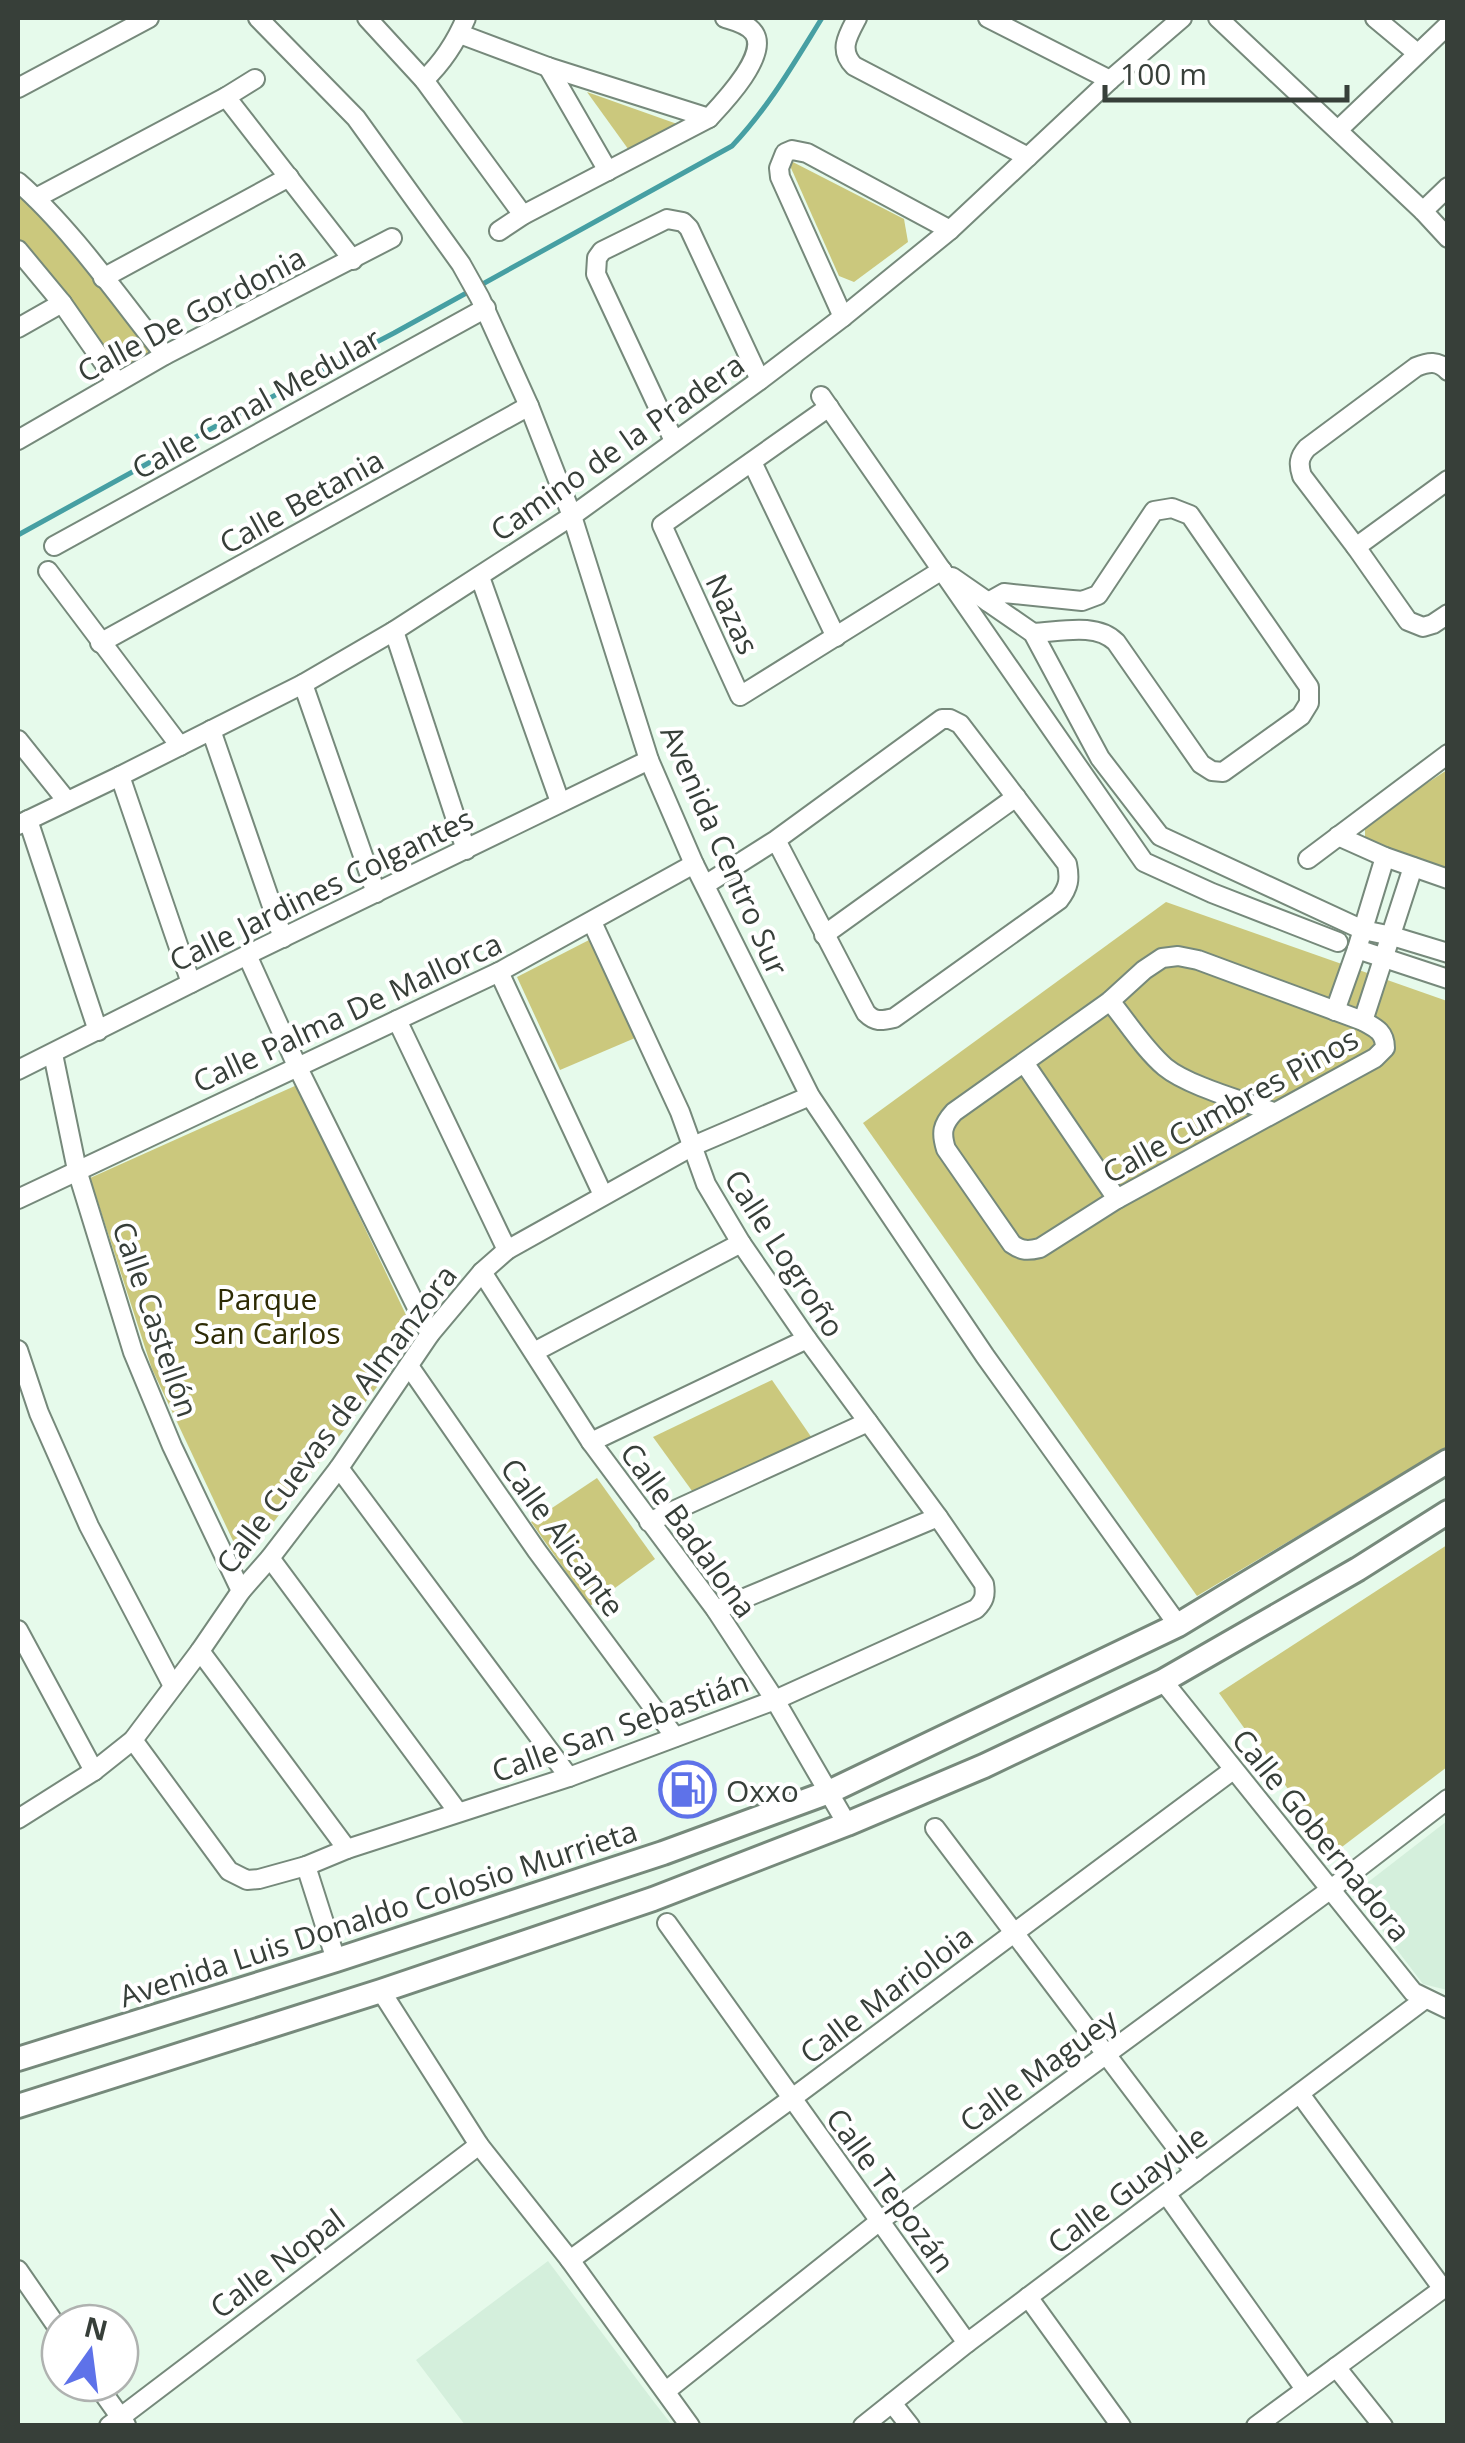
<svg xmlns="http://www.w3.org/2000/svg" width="1465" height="2443" font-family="'Open Sans',sans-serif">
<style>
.built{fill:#d4efdc}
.green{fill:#cbc87d}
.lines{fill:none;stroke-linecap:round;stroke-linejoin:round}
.stream{stroke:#469fa3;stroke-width:5}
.minor-casing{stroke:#76897b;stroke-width:22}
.major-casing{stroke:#76897b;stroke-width:28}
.minor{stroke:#fff;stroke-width:18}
.major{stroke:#fff;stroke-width:22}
.labels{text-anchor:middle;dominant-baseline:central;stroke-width:8;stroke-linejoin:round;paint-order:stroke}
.street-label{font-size:30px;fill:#373f39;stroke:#fff}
.park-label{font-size:30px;fill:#2d2b04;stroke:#fff}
.poi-label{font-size:30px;fill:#373f39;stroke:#fff;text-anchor:start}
</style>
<rect width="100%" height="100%" fill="#e6faeb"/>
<g class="built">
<polygon points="1447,1821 1447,1990 1423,1984 1354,1893"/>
<polygon points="548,2261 654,2402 672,2425 465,2425 416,2360"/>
</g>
<g class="green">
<polygon points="587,92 680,125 631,153"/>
<polygon points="787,159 904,219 908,242 854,282 839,276"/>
<path d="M18,192L98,278L154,358L121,375C89,328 57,280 18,238Z"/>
<polygon points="1447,770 1447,869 1365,841 1365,824"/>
<polygon points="1166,902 1447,1001 1447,1447 1197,1596 863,1123"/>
<polygon points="591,939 635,1038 560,1070 517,977"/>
<polygon points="297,1085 416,1336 243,1562 152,1369 90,1178"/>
<polygon points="772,1380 814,1441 695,1495 653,1437"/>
<polygon points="597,1478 655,1559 590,1606 531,1522"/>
<polygon points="1447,1545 1447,1767 1334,1853 1219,1693"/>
</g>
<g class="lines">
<path class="stream" d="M18,535L203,433L394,333L732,146C769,107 794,63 822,18"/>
<defs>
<g id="minor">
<polyline points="258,18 356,118 461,264 480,298 529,406 572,516 649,760 694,864 810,1096 985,1356 1178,1625"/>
<polyline points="367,18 424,80 523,215"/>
<path d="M857,18C848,35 838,50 854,66L1028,157"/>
<polyline points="988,18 1110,80"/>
<polyline points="1218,18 1423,211 1448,238"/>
<polyline points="1375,18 1417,53"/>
<polyline points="460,34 548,67 709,118"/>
<polyline points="548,67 608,171"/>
<path d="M424,80C443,62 456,42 466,18"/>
<polyline points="18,88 149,18"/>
<polyline points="226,97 353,260"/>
<polyline points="1338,130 1448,25"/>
<path d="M18,182C71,228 120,299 165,355"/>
<polyline points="36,198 226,97 255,79"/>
<polyline points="1423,211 1448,187"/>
<path d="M499,231L523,215L709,118C723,103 769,55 754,33C748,24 735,21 725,18"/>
<polyline points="18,250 62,303 117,382"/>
<polyline points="103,278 289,177"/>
<polyline points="843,317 780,177 779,168 785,153 792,150 807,153 950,230"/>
<polyline points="18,328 62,303"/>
<path d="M1448,371C1438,360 1428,362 1416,367L1307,448C1299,457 1298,464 1302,476L1356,547L1408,621L1423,627L1433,624L1448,614"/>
<polyline points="821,396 1144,862 1212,893 1338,942"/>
<polyline points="829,407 662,525 740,696 942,570"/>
<polyline points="18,440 165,355 392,238"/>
<polyline points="674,441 596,274 597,258 602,251 667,219 683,222 689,228 760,380"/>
<polyline points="752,462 836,637"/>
<polyline points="54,546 486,308"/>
<polyline points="1356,547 1448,480"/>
<polyline points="48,571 180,746"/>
<polyline points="480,577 560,802"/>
<polyline points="952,577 1033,633 1100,758 1160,836 1363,930 1392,936 1448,953"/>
<path d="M988,602L1004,593L1082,601L1098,595L1154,511L1172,508L1190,515L1309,687V703L1301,716L1223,772L1212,771L1201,764L1116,642C1096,622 1059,632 1033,633"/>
<polyline points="394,631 466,850"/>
<polyline points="100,643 529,406"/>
<polyline points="303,684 376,893"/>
<polyline points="211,730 283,938"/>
<polyline points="18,740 67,801"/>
<polyline points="120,776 191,983"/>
<polyline points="28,820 98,1031"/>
<polyline points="18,825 120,776 303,684 394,631 572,516 760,380 843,317 950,230 1110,80 1182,18"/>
<polyline points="1338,836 1385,857 1448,879"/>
<polyline points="1308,859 1448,754"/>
<path d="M705,885L776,840L942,719H950L960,724L1067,864C1070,879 1069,887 1059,900L894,1018C881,1021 875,1022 866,1013L776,840"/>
<polyline points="824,935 1016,797"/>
<polyline points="1357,949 1448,979"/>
<polyline points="247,955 298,1068 430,1334"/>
<path d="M1178,956L1198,960L1363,1021C1376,1028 1385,1032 1385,1048L1375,1058L1117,1199L1040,1248C1028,1251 1022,1251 1012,1244L946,1149C941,1133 942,1125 954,1112L1110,1001L1144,970L1162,958Z"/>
<polyline points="499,972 603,1195"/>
<path d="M1110,1001C1128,1023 1144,1049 1165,1067C1188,1086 1244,1101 1273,1112"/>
<polyline points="1335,1011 1357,949 1385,857"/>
<polyline points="397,1020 507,1250"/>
<polyline points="1363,1021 1413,867"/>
<polyline points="53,1054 77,1170 133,1352 172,1446 241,1591"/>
<polyline points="1025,1064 1117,1199"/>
<polyline points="18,1070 247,955 649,760"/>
<polyline points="18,1199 499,972 694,864"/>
<polyline points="482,1272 591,1442 716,1610 775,1700 847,1824"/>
<polyline points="18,1350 39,1413 89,1526 173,1686"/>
<polyline points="534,1352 741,1243"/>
<polyline points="409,1366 537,1551 675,1737"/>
<polyline points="591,1442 807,1339"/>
<polyline points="339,1468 569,1777"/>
<polyline points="649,1522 868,1422"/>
<polyline points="270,1558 458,1812"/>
<polyline points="716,1610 938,1517"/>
<polyline points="18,1630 94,1771"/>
<polyline points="200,1651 347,1849"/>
<polyline points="1163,1681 1413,1992 1448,2009"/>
<path d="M133,1740L229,1871L247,1880L259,1879L306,1866L347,1849L569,1777L775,1700L976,1609C984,1601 986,1596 984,1584L938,1517L807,1339L741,1243L706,1184L680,1112L592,922"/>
<polyline points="18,1819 94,1771 133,1740 200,1651 241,1591 270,1558 339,1468 430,1334 482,1272 507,1250 693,1146 810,1096"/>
<polyline points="935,1828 1195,2172"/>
<polyline points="306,1866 336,1960"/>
<polyline points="667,1923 967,2343"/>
<polyline points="381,1991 479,2145 570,2260 690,2426"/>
<polyline points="1300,2094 1443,2289"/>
<polyline points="1167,2195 1305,2389"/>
<polyline points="570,2260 791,2099 1233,1770"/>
<polyline points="18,2270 60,2331"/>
<polyline points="1028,2297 1121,2426"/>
<polyline points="1336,2367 1383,2426"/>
<polyline points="96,2383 126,2425"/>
<polyline points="666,2391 881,2220 1331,1889 1448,1799"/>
<polyline points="892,2403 910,2426"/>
<polyline points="109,2426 479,2145"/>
<polyline points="863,2426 967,2343 1425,1999"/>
<polyline points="1256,2426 1448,2285"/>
</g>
<g id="major">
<polyline points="18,2059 336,1960 663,1853 829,1792 1178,1625 1448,1461"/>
<polyline points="18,2106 381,1991 653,1899 847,1824 984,1766 1163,1681 1358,1569 1448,1512"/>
</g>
</defs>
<use href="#minor" class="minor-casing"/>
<use href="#major" class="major-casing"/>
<use href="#minor" class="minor"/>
<use href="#major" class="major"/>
</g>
<defs>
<symbol id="fuel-ring" viewBox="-11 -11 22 22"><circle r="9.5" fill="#fff" stroke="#5e72e9" stroke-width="1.5"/><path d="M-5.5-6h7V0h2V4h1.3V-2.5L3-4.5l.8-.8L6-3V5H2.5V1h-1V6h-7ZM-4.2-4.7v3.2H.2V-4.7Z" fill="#5e72e9"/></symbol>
</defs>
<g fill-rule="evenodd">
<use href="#fuel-ring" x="656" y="1758" width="63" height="63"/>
</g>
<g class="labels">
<g class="street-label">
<text transform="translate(191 314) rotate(-28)">Calle De Gordonia</text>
<text transform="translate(256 403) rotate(-29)">Calle Canal Medular</text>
<text transform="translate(617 447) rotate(-35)">Camino de la Pradera</text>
<text transform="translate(301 501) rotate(-29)">Calle Betania</text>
<text transform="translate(733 614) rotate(65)">Nazas</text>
<text transform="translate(725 850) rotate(66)">Avenida Centro Sur</text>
<text transform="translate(321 889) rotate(-26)">Calle Jardines Colgantes</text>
<text transform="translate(347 1012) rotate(-25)">Calle Palma De Mallorca</text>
<text transform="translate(1230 1105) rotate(-29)">Calle Cumbres Pinos</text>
<text transform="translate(785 1253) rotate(57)">Calle Logroño</text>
<text transform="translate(156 1319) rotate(71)">Calle Castellón</text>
<text transform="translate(336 1419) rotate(-53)">Calle Cuevas de Almanzora</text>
<text transform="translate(689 1530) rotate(54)">Calle Badalona</text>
<text transform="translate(563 1537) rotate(54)">Calle Alicante</text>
<text transform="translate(620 1726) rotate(-20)">Calle San Sebastián</text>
<text transform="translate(1322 1835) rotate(51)">Calle Gobernadora</text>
<text transform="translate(378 1913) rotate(-18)">Avenida Luis Donaldo Colosio Murrieta</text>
<text transform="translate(886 1994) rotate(-37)">Calle Marioloia</text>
<text transform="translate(1038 2070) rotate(-36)">Calle Maguey</text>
<text transform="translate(1127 2189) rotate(-37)">Calle Guayule</text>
<text transform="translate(891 2190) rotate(54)">Calle Tepozán</text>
<text transform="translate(277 2263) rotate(-37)">Calle Nopal</text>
</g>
<g class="park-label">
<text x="267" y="1298">Parque<tspan x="267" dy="34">San Carlos</tspan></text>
</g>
<g class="poi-label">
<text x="726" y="1790">Oxxo</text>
</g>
</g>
<rect width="1465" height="2443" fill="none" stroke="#373f39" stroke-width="40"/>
<g transform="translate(90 2353) rotate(14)"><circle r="48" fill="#ffffff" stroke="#afb2b0" stroke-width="2.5"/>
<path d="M0-8L18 38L0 25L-18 38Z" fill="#5e72e9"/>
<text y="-15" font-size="28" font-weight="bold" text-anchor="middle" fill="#373f39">N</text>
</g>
<path d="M1105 85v15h242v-15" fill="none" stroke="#373f39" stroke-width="5"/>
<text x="1120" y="85" font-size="30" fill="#373f39" stroke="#ffffff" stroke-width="8" paint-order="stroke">100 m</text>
</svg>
